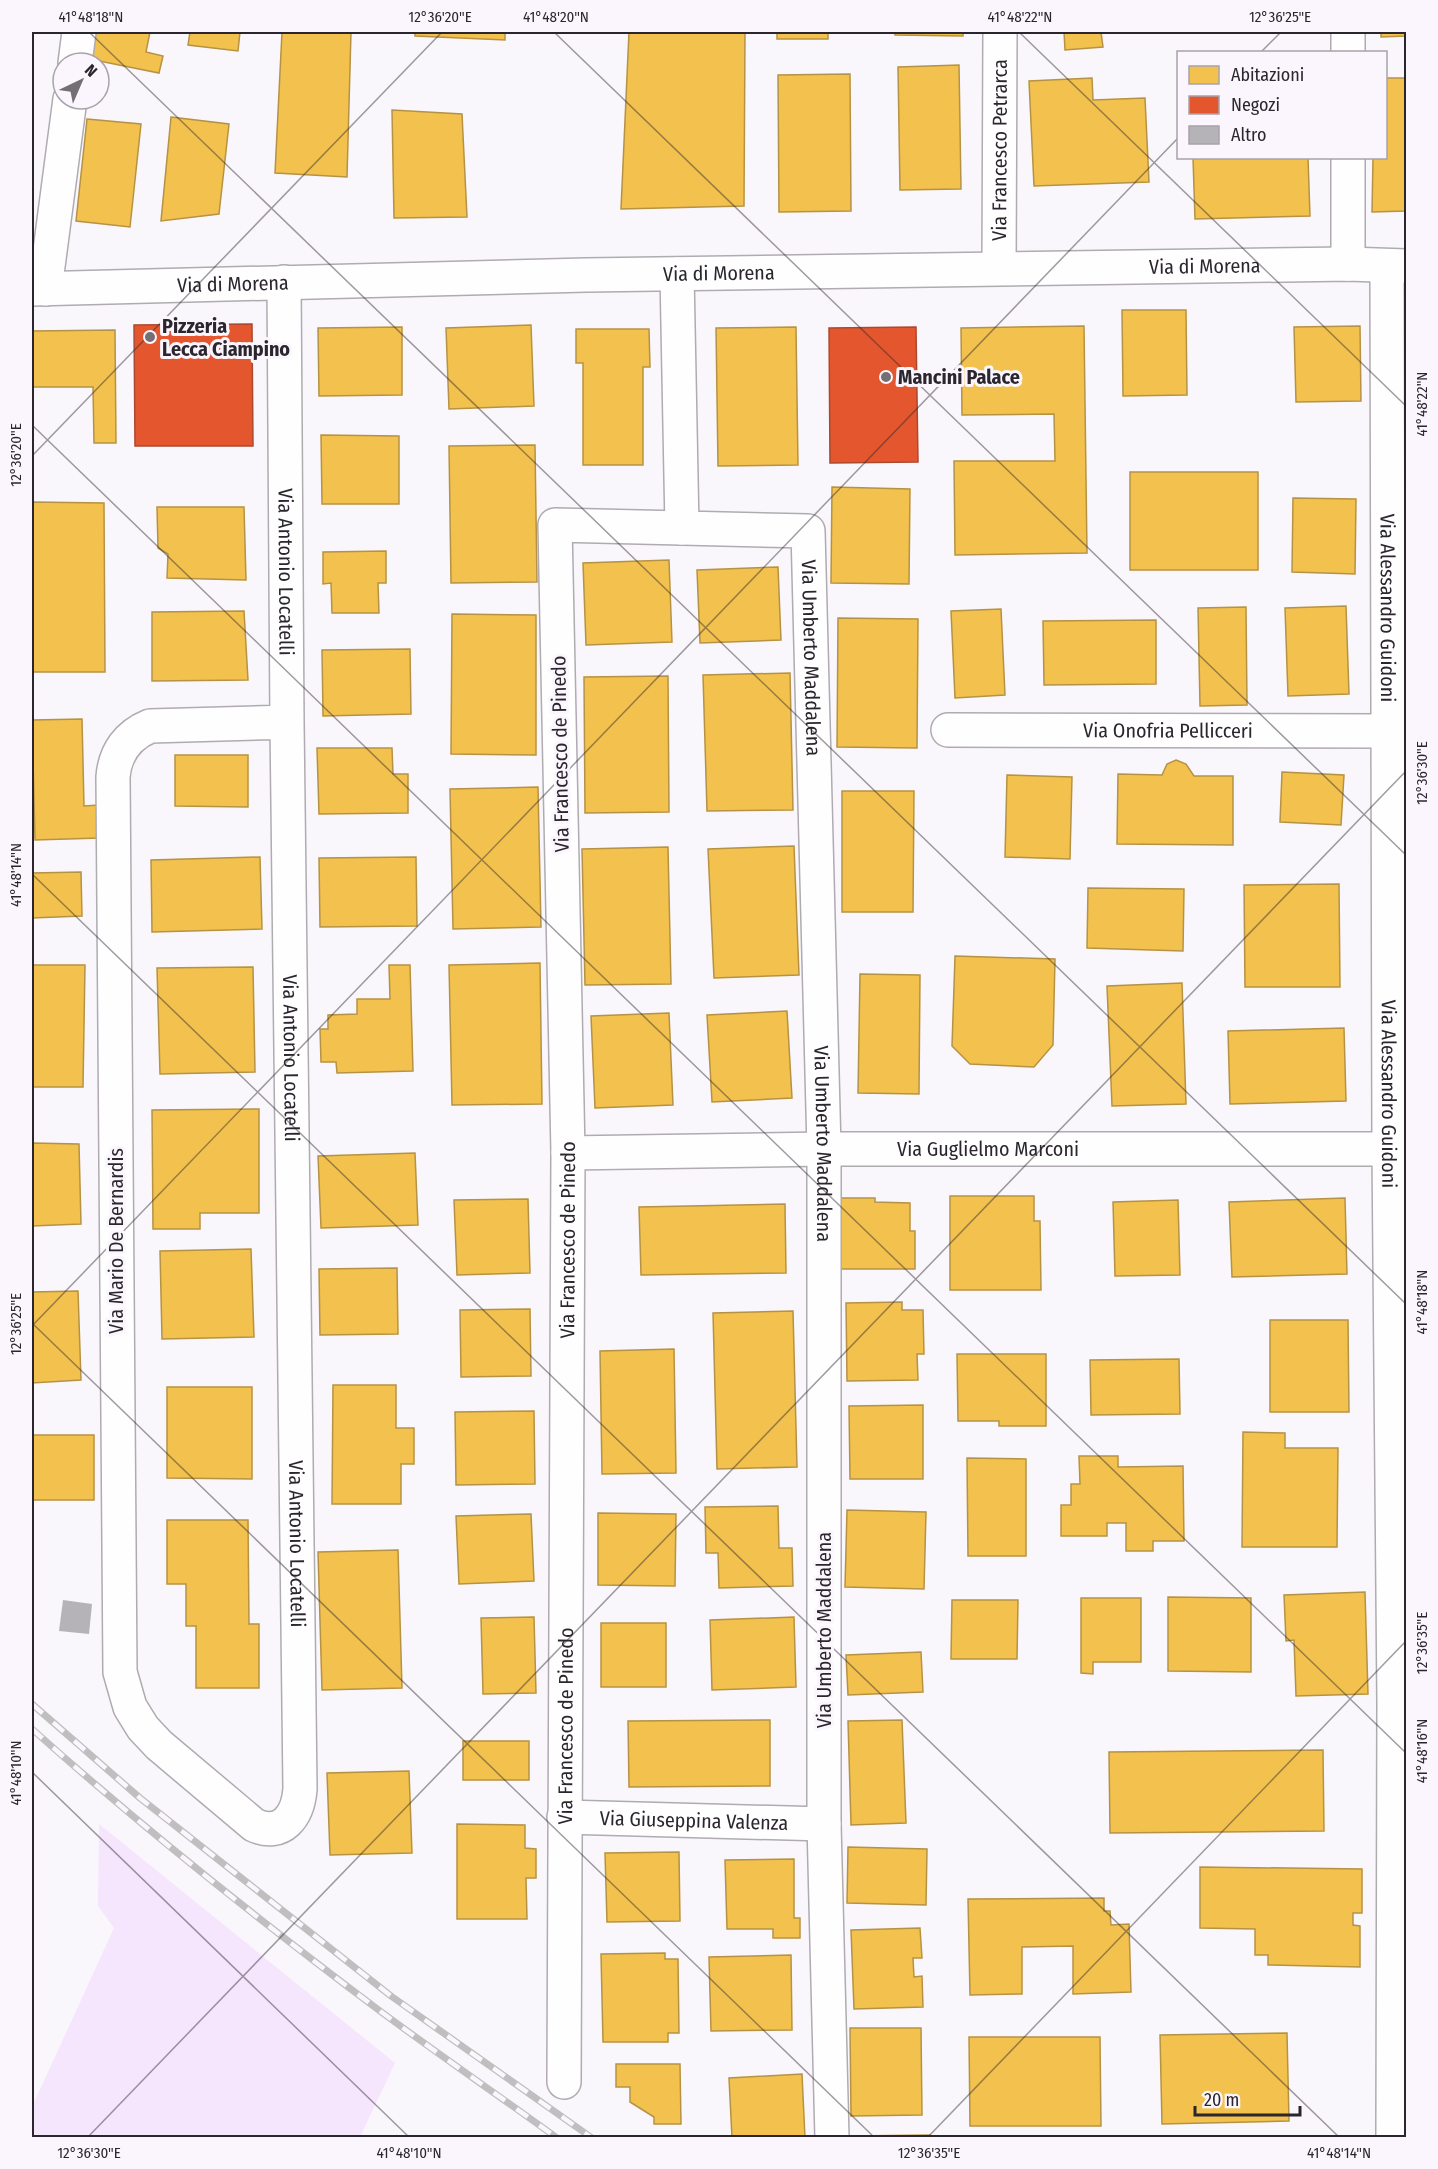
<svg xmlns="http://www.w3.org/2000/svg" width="1438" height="2169" font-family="'Fira Sans Condensed',sans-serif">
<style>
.green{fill:#f5e5fd}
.homes{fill:#f2c14e;stroke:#b69244;stroke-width:1.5}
.shops{fill:#e4572e;stroke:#ac482e;stroke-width:1.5}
.building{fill:#b6b3b8}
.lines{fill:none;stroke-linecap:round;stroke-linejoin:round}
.minor-casing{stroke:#afabb1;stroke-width:36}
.tertiary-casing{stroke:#afabb1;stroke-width:36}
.minor{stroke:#fefeff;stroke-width:33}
.tertiary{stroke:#fefeff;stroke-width:33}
.rail-casing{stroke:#c0bfc0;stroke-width:7}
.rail{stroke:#fbf6fd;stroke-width:4.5;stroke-dasharray:14;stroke-linecap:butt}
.ticks{fill:none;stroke:#2b262d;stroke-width:1.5;stroke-opacity:0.45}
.poi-dot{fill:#736f75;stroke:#fbf6fd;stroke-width:2}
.labels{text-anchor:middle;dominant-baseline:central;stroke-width:6;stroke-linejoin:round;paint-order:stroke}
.street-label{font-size:20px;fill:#2b262d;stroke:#fbf6fd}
.poi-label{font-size:20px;font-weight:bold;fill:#2b262d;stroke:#fbf6fd;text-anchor:start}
.neatline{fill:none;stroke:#2b262d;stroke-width:2}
.ticks-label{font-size:15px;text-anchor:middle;fill:#2b262d}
</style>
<rect width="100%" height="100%" fill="#faf7fc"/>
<polygon class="green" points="99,1824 395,2063 360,2137 32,2137 32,2107 114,1928 98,1906"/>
<g class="homes">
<polygon points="89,32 150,32 146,52 163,56 159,73 84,58"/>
<polygon points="190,32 240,32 238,51 188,45"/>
<polygon points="282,32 351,32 347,177 275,173"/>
<polygon points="415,32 505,32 505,40 415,36"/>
<polygon points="629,32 745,32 744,206 621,209"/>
<rect x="777" y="32" width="51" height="7"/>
<polygon points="895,32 963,32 963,36 895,35"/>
<polygon points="1064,32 1101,32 1103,47 1065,50"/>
<polygon points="1381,32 1406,32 1406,36 1381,37"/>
<polygon points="959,65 961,189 900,190 898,67"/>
<polygon points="850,74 851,211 779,212 778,75"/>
<polygon points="1092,78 1093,100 1145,98 1149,182 1034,186 1029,81"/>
<polygon points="1386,78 1406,78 1406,211 1372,212 1373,158 1386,158"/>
<polygon points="392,110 462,114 467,217 394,218"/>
<polygon points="171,117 229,124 219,214 161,221"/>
<polygon points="87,119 141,124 130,227 76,221"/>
<polygon points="1193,158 1308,158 1310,216 1195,219"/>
<polygon points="1122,310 1186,310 1187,395 1123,396"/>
<polygon points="531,325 534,406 449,409 446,328"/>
<polygon points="1084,326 1087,553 955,555 954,461 1055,461 1054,414 962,415 961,328"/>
<polygon points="1360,326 1361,401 1296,402 1294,327"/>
<polygon points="402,327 402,395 319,396 318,328"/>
<polygon points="796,327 798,465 718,466 716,328"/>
<polygon points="576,329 649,329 650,367 643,367 643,465 583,465 583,363 576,363"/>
<polygon points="115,330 116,443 94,443 93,387 32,387 32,331"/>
<polygon points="321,435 399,436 399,504 322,504"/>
<polygon points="535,445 537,582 451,583 449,446"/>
<rect x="1130" y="472" width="128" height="98"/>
<polygon points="832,487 910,489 909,584 831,583"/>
<polygon points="1293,498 1356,499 1355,574 1292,572"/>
<polygon points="32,502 104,503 105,672 32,672"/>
<polygon points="157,507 244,507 246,580 167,578 168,554 158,548"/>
<polygon points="386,551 386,583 378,583 379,613 332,613 331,583 323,584 323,552"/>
<polygon points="669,560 672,642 586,645 583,563"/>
<polygon points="778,567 781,640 700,643 697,570"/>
<polygon points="1346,606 1349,694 1288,696 1285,608"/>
<polygon points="1246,607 1247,705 1200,706 1198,608"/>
<polygon points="1001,609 1005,695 955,698 951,611"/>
<polygon points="244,611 248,680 152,681 152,612"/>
<polygon points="452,614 536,615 536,755 451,754"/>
<polygon points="838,618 918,619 917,748 837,747"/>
<polygon points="1156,620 1156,684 1044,685 1043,621"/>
<polygon points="410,649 411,714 323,716 322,650"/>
<polygon points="790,673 793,810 707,811 703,675"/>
<polygon points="668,676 669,812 585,813 584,677"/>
<polygon points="82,719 84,806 99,805 100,838 35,840 32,720"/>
<polygon points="317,748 392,748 393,774 408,774 408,813 319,814"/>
<polygon points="175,755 248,755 248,807 175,806"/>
<polygon points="1176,760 1186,764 1194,776 1233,776 1233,845 1117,844 1118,774 1162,775 1167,764"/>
<polygon points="1282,772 1344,775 1341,825 1280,822"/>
<polygon points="1007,775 1072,777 1070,859 1005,857"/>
<polygon points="538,787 541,927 453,929 450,789"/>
<polygon points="842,791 914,791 913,912 842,912"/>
<polygon points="794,846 799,975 714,978 708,849"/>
<polygon points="668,847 671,984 585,985 582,849"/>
<polygon points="260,857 262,929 152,932 151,860"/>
<polygon points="416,857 417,926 320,927 319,858"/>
<polygon points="81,872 82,916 32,918 32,873"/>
<polygon points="1339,884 1340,987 1245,987 1244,885"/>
<polygon points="1088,888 1184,889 1183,951 1087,948"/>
<polygon points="955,956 1055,959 1053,1045 1034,1067 970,1064 952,1046"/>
<polygon points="540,963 542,1104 452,1105 449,965"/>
<polygon points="32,965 85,965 83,1087 32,1087"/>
<polygon points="389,965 410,965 413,1071 337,1073 336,1062 321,1062 320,1029 328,1029 328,1015 357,1014 357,999 390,999"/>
<polygon points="253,967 255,1072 160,1074 157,968"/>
<polygon points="860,974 920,975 919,1094 858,1093"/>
<polygon points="1182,983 1186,1104 1112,1106 1107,986"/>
<polygon points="787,1011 792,1098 712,1102 707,1015"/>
<polygon points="669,1013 673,1105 595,1108 591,1016"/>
<polygon points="1344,1028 1346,1101 1230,1104 1228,1031"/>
<polygon points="259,1109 259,1213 200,1213 200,1229 153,1229 152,1110"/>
<polygon points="32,1143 79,1144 81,1224 32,1226"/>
<polygon points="415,1153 418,1225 321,1228 318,1156"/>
<polygon points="950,1196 1034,1196 1034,1221 1040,1221 1041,1290 950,1290"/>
<polygon points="840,1198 875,1198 875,1202 910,1203 910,1231 915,1231 915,1269 840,1269"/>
<polygon points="1345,1198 1347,1274 1232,1277 1229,1202"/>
<polygon points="528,1199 530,1273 457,1275 454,1200"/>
<polygon points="1178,1200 1180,1275 1115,1276 1113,1202"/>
<polygon points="785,1204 786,1273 641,1275 639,1207"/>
<polygon points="251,1249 254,1337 162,1339 160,1251"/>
<polygon points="397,1268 398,1334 320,1335 319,1269"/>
<polygon points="78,1291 81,1380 32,1383 32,1292"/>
<polygon points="902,1302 902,1310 923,1310 924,1354 917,1354 918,1380 847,1381 846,1303"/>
<polygon points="530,1309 531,1376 461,1377 460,1310"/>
<polygon points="793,1311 797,1467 717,1469 713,1313"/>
<polygon points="1270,1320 1348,1320 1349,1412 1270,1412"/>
<polygon points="674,1349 676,1473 602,1474 600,1351"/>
<polygon points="957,1354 1046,1354 1046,1426 999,1426 999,1421 958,1421"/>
<polygon points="1179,1359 1180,1414 1091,1415 1090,1360"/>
<polygon points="333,1385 396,1385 396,1428 414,1428 414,1464 401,1464 401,1504 332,1504"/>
<polygon points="167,1387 252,1387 252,1479 167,1478"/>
<polygon points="923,1405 923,1479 850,1479 849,1406"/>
<polygon points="534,1411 535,1484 456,1485 455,1412"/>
<polygon points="1243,1432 1285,1433 1285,1448 1338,1448 1337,1547 1242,1547"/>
<rect x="32" y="1435" width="62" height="65"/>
<polygon points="1079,1456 1118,1456 1118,1467 1183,1466 1184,1541 1153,1541 1153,1551 1126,1551 1126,1523 1107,1523 1107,1536 1061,1536 1061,1505 1071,1505 1071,1484 1080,1484"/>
<polygon points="967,1458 1026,1459 1026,1556 968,1556"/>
<polygon points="778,1506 779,1548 792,1548 793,1586 719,1588 718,1553 706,1553 705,1507"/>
<polygon points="847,1510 926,1512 924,1589 845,1587"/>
<polygon points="598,1513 676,1514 675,1586 598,1585"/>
<polygon points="531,1514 534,1581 459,1584 456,1516"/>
<polygon points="167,1520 248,1520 249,1624 259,1624 259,1688 196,1688 196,1626 186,1626 186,1584 167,1584"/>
<polygon points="398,1550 402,1688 322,1690 318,1552"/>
<polygon points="1365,1592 1368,1694 1296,1696 1294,1640 1286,1641 1284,1595"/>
<polygon points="1168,1597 1251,1598 1251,1672 1168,1671"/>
<polygon points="1081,1598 1141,1598 1141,1662 1093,1662 1093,1674 1081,1673"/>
<polygon points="952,1600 1018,1600 1017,1659 951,1659"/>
<polygon points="534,1617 536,1693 483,1694 481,1618"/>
<polygon points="794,1617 796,1687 712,1690 710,1620"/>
<rect x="601" y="1623" width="65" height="64"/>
<polygon points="921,1652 923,1692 848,1695 846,1655"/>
<polygon points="770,1720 770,1786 629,1787 628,1721"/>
<polygon points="902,1720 906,1823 851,1825 848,1721"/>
<rect x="463" y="1741" width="66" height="39"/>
<polygon points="1323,1750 1324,1831 1110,1833 1109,1752"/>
<polygon points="409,1771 412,1853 330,1855 327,1773"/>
<polygon points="457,1824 525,1825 525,1848 536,1849 536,1878 526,1878 527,1919 457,1919"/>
<polygon points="848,1847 927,1849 926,1905 847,1903"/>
<polygon points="679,1852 680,1921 607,1922 605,1853"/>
<polygon points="794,1859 794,1918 800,1918 800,1938 773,1938 773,1929 727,1929 725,1860"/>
<polygon points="1200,1867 1362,1869 1362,1913 1353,1913 1353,1925 1360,1926 1360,1967 1268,1965 1268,1955 1255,1955 1255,1929 1200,1928"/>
<polygon points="1104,1898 1104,1911 1110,1911 1111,1925 1129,1924 1131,1992 1073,1994 1073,1946 1022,1947 1022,1994 970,1995 968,1899"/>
<polygon points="920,1928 922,1958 913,1958 914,1977 922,1976 923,2007 854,2009 851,1930"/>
<polygon points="665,1953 665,1959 678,1959 679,2033 668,2033 668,2042 603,2042 601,1954"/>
<polygon points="791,1955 792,2030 711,2031 709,1957"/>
<polygon points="850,2028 921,2028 922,2115 851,2116"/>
<polygon points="1287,2033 1289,2121 1162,2124 1160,2035"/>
<polygon points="969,2037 1100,2037 1101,2126 970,2126"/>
<polygon points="616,2064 680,2064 681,2124 654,2124 654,2117 630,2102 630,2087 616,2087"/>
<polygon points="802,2074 805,2138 732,2138 729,2078"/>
<polygon points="930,2135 930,2138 853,2138 853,2136"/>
</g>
<g class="shops">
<polygon points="252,324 253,446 135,446 134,325"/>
<polygon points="916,327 918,462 830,463 829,328"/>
</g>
<polygon class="building" points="63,1600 92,1604 89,1634 59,1631"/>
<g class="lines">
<defs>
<g id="minor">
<polyline points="1348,32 1348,52"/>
<polyline points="75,63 79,32"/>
<polyline points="1348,158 1348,264"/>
<path id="s1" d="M1387,266L1389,1149L1394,1703L1393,2138"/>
<path id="s2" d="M999,268L1000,32"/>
<path id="s3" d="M677,274L682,528L808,531L824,1149V1824L832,2138"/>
<path id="s4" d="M284,282L287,722L300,1789C298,1816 282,1838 254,1825L159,1745L143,1728L130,1707L120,1672L113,777C115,752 128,735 150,726L287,722"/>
<polyline points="45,289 70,99"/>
<path id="s5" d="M948,730L1388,731"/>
<path id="s6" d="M568,1153L824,1149H1406"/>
<path id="s7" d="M564,1817L824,1824"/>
<path id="s8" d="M564,2082L568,1153L555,525L682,528"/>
</g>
<g id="tertiary">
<path id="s9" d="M32,289L586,275L1348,264L1406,266"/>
</g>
</defs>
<use href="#minor" class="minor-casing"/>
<use href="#tertiary" class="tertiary-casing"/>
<use href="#minor" class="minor"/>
<use href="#tertiary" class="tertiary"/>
<defs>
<g id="rail">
<polyline points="32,1704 140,1798 391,1996 592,2138"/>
<path d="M32,1729C143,1828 260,1921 380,2011C438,2054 498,2095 557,2138"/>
</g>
</defs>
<use href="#rail" class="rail-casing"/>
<use href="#rail" class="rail"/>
</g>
<path class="ticks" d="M89,32L1406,1304M554,32L1406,855M1019,32L1406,406M1261,52L1281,32M32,425L1406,1753M32,456L442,32M32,874L1340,2138M32,1323L875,2138M32,1326L1178,138M32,1772L410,2138M87,2138L1406,771M927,2138L1406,1641"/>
<g class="poi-dot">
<circle cx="150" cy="337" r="6"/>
<circle cx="886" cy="377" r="6"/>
</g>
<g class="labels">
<g class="street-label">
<text stroke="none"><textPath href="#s2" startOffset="118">Via Francesco Petrarca</textPath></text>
<text stroke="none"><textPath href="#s9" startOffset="1173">Via di Morena</textPath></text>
<text stroke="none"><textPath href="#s9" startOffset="687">Via di Morena</textPath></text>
<text stroke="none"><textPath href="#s9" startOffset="201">Via di Morena</textPath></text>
<text stroke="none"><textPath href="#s4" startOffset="290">Via Antonio Locatelli</textPath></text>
<text stroke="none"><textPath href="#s1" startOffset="342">Via Alessandro Guidoni</textPath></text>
<text stroke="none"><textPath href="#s3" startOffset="507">Via Umberto Maddalena</textPath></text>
<text stroke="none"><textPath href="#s5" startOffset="220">Via Onofria Pellicceri</textPath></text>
<text transform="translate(560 754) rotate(-91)">Via Francesco de Pinedo</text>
<text stroke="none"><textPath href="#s4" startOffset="776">Via Antonio Locatelli</textPath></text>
<text stroke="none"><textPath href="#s1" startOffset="828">Via Alessandro Guidoni</textPath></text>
<text stroke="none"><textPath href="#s3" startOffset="993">Via Umberto Maddalena</textPath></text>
<text stroke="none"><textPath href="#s6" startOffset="420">Via Guglielmo Marconi</textPath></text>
<text stroke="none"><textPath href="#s8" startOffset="842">Via Francesco de Pinedo</textPath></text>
<text transform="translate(116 1241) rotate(-90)">Via Mario De Bernardis</text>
<text stroke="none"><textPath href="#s4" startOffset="1262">Via Antonio Locatelli</textPath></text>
<text transform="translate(824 1630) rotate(-90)">Via Umberto Maddalena</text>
<text stroke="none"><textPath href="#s8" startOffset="356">Via Francesco de Pinedo</textPath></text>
<text stroke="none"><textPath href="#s7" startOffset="130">Via Giuseppina Valenza</textPath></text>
</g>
<g class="poi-label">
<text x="162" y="326">Pizzeria<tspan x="162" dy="23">Lecca Ciampino</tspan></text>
<text x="898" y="377">Mancini Palace</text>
</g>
</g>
<rect width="1438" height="2169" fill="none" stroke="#fbf6fd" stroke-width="66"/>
<rect x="1177" y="51" width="210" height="108" fill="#fbf6fd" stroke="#a8a3aa" stroke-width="1.5"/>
<rect x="1189" y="66" width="30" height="18" fill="#f2c14e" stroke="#a8a3aa" stroke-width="1.5"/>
<text x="1231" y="81" font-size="18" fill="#2b262d">Abitazioni</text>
<rect x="1189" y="96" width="30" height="18" fill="#e4572e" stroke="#a8a3aa" stroke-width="1.5"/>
<text x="1231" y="111" font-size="18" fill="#2b262d">Negozi</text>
<rect x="1189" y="126" width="30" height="18" fill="#b6b3b8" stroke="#a8a3aa" stroke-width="1.5"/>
<text x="1231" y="141" font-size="18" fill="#2b262d">Altro</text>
<g transform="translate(81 81) rotate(44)"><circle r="28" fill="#fbf6fd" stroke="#a8a3aa" stroke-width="1.5"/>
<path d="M0-4.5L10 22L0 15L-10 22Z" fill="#736f75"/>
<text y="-9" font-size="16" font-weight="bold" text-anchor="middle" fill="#2b262d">N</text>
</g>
<path d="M1195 2106v9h105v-9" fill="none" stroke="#2b262d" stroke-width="3"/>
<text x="1204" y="2106" font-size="18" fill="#2b262d" stroke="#fbf6fd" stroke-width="4.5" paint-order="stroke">20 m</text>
<rect x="33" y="33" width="1372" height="2103" class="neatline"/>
<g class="ticks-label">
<text x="91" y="22">41°48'18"N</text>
<text x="440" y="22">12°36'20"E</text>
<text x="556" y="22">41°48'20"N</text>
<text x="1020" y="22">41°48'22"N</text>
<text x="1280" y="22">12°36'25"E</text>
<text transform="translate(1422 404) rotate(-90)" y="5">41°48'22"N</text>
<text transform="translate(16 455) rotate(-90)" y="5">12°36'20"E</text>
<text transform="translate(1422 773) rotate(-90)" y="5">12°36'30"E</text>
<text transform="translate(16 875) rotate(-90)" y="5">41°48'14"N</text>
<text transform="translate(1422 1302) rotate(-90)" y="5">41°48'18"N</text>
<text transform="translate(16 1324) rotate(-90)" y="5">12°36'25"E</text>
<text transform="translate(1422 1643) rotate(-90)" y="5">12°36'35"E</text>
<text transform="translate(1422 1751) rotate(-90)" y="5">41°48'16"N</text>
<text transform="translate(16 1773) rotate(-90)" y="5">41°48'10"N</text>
<text x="89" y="2158">12°36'30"E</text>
<text x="409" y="2158">41°48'10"N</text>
<text x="929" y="2158">12°36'35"E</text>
<text x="1339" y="2158">41°48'14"N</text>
</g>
</svg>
